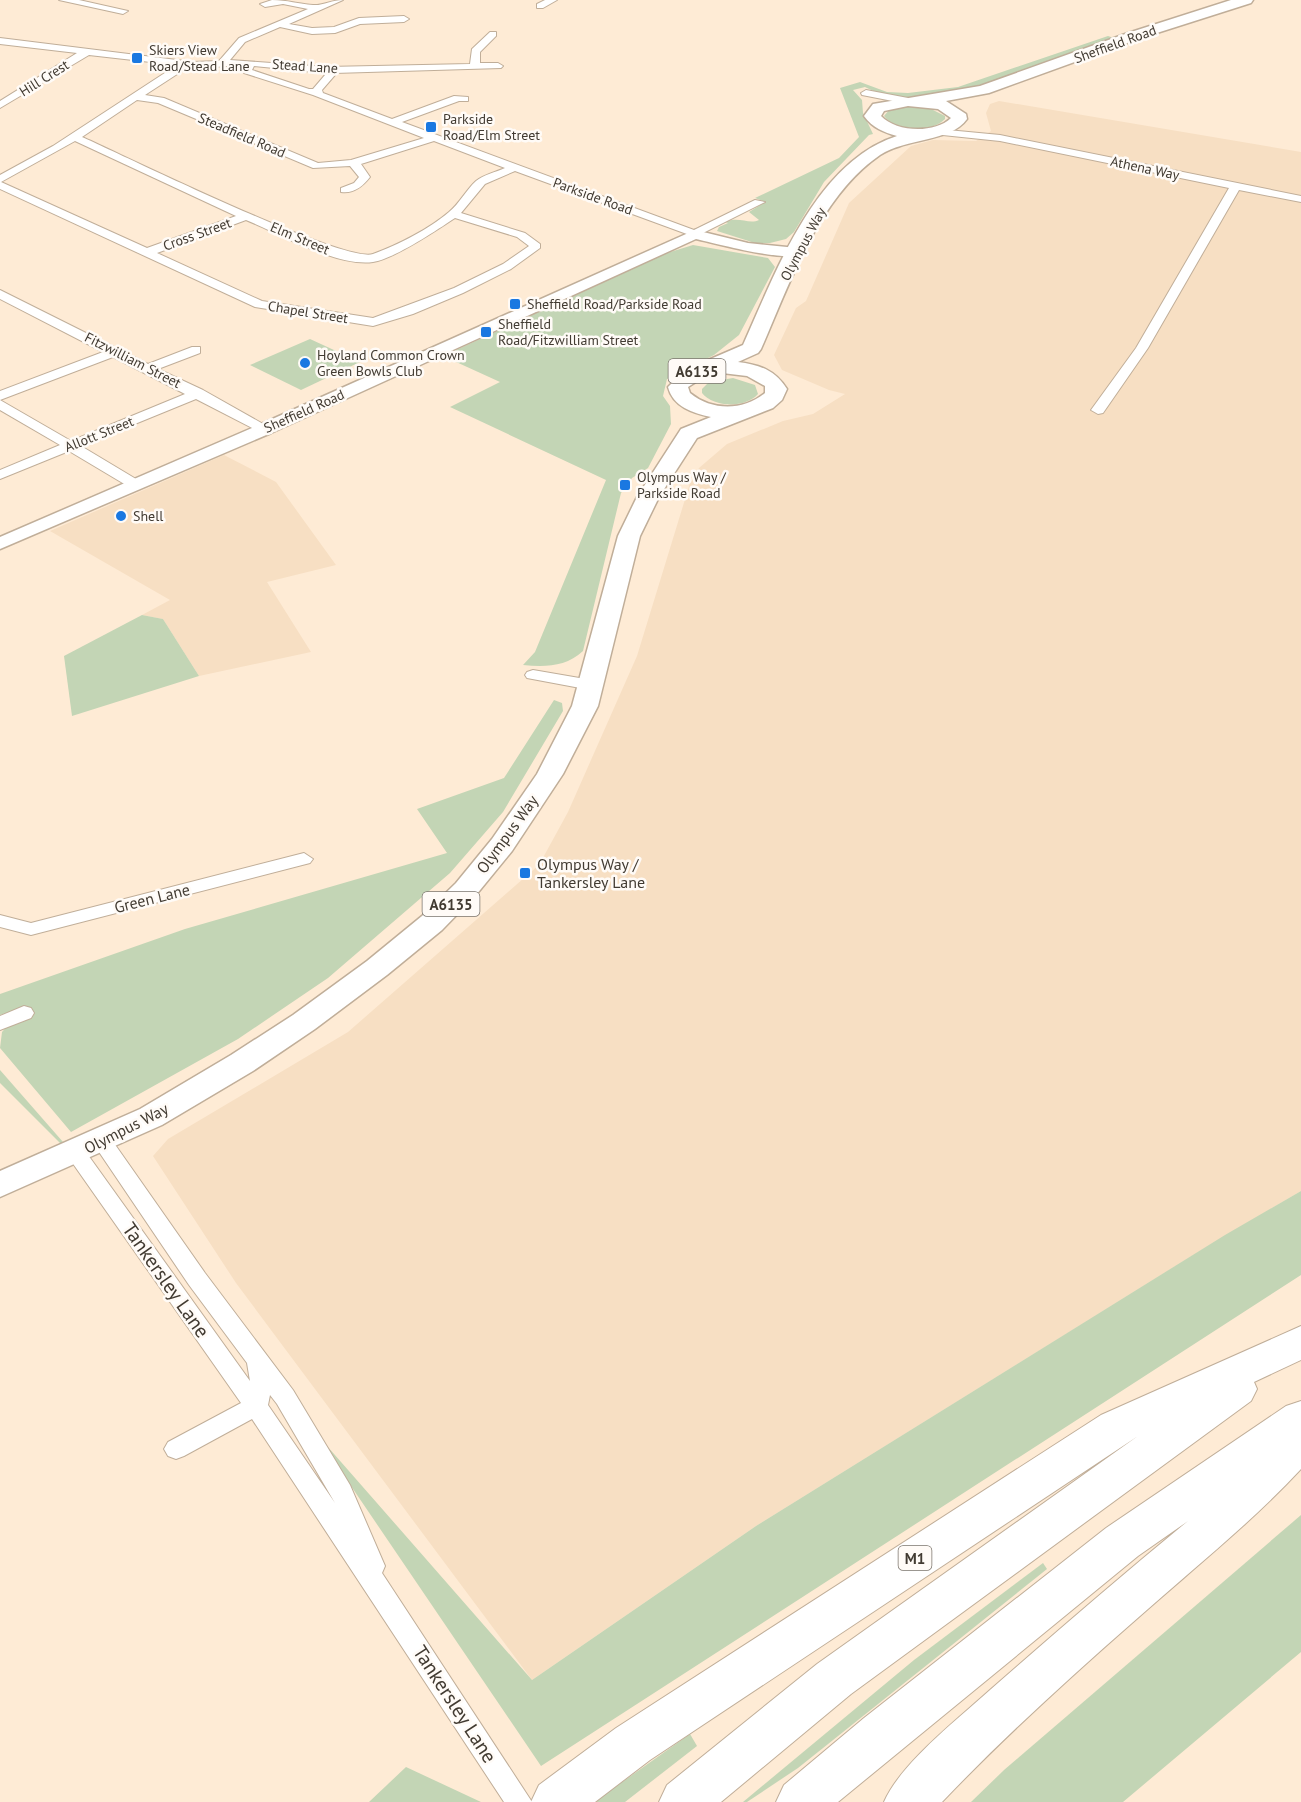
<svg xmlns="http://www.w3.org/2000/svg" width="1301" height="1802" font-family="'PT Sans',sans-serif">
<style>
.built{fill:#f7dfc3}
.green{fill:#c3d5b5}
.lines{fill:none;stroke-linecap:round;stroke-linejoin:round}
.minor-casing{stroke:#c0ae99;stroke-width:2}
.tertiary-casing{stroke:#c0ae99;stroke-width:3}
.primary-casing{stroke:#c0ae99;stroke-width:3}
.motorway-casing{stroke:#c0ae99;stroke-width:2}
.minor{fill:#fff;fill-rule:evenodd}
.tertiary{fill:#fff;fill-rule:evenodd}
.primary{fill:#fff;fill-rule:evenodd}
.motorway{fill:#fff;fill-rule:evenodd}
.poi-dot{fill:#1a78e1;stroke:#fffbf7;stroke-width:2}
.labels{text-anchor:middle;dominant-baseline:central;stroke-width:5;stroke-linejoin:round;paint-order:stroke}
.far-street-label{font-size:14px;fill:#423b32;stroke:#fffbf7}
.far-poi-label{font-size:14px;fill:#423b32;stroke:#fffbf7;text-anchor:start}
.shield{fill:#fffbf7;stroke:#7b756d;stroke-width:1.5}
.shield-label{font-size:15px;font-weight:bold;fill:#423b32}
.street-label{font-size:16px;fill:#423b32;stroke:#fffbf7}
.poi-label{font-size:16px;fill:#423b32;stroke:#fffbf7;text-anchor:start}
.near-street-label{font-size:20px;fill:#423b32;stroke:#fffbf7}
</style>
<rect width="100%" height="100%" fill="#feebd5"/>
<g class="built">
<polygon points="999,101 1301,152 1301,1191 1203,1249 756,1526 532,1680 236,1283 153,1156 168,1139 348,1032 539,865 568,812 637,656 690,483 699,468 727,444 783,421 813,414 845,394 829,390 782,370 774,355 796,308 806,301 849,203 911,146 933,140 976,141 991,131 986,113 990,104"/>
<polygon points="224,455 276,482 336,565 267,582 311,652 199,676 163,619 142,615 170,600 50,531"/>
</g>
<g class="green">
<path d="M1108,36L1117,39C1056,61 926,122 865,87L853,90L862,100L863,113L873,134L869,135L824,182L794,232L786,239L770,243H755L717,231L719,227L728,223L725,222C739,216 749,225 759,220L749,212L765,202L755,198L839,158L859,137L840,88L860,82L887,92L908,93L958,87Z"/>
<path d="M907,106L927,107L945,116V119C932,133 895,132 884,116L890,109Z"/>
<path d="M693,245L768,258L775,267L739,335L714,355L667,379L663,396L670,406L671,424L648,468L632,478L621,493L583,651C566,667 545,667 523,665L535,652L606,480L450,407L500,382L443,356L667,253Z"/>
<polygon points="310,339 360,362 301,390 250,365"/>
<path d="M733,378L755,385L758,394C746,408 714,408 702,393V389L709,382Z"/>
<polygon points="142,615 163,619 199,676 72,716 64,656"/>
<polygon points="554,700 562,703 563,711 503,812 450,873 328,978 238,1039 71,1132 0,1048 2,1032 24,1007 0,1015 0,994 185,929 447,853 417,809 504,778"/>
<polygon points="0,1070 91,1174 0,1083"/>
<polygon points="1301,1191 1301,1275 541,1766 313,1430 532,1680 756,1526 1225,1235"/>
<polygon points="1301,1515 1301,1652 1123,1802 971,1802 1004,1770"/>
<polygon points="1043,1563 1047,1569 798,1768 747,1802 743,1802 914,1660"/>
<polygon points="690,1734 697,1746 625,1802 594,1802"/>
<polygon points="406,1767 481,1802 369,1802"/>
</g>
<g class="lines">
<defs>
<g id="minor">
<polygon points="59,0 79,0 128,11 123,14"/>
<path d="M272,0C287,0 299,4 313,5C322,6 332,0 343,0L289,24L312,28L334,27L359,18L404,16L409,19L404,22L360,24L335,33L312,34L280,27L245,42L230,60L327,67L470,64L472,49L490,32H496V36L480,52V63H498L503,66L501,68L334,73L335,75L322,90L323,93L392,119L454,96L468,97V101H459L402,122L694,230L755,200L765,202L695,237L515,171L485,184L461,213L525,233L540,244V248L511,269L463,293L413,314L373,326L255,307L0,189V175L53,146L177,65L89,55L0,108V101L77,53L0,44V38L193,62L219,61L239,38L308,9L283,4L265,7L260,4ZM242,65H245L244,73L313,95L424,138L351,160L318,163L164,98L145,95L185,69ZM254,66L324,73L325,75L313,89H309L252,70ZM137,100L158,103L313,168L350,166L359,177L354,183L341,188V192C354,194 363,186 370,177L361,164L434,141L505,168C496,172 483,175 476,181C466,190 460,203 449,212C429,229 398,245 373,254C344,264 123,155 82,137ZM75,141L236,216L147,248L1,182ZM455,218L517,237L529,246L503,264L454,288L373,318L262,301L157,253L246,220C280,234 337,267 373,262C394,259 437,230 455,218Z"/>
<polygon points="545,0 557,0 543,8 537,8 537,4"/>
<polygon points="866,90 908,98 913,101 908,104 862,95 861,93"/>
<polygon points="937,129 1000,135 1301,196 1301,202 1239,190 1148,348 1103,413 1098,414 1091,410 1136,348 1229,188 1000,141 933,134 932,132"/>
<polygon points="0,290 148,364 192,347 200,347 200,353 158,369 203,390 272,429 265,433 260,432 196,399 81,446 141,482 141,488 131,488 69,451 0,479 0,470 60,445 0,410 0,400 71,441 185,394 113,357 0,400 0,391 103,352 0,299"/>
<polygon points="533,670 591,680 599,685 591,690 527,678 525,675 527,672"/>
<polygon points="304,853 313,859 310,863 31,935 0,927 0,915 31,923"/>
<polygon points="24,1006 31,1008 34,1013 31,1018 0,1030 0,1016"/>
<path d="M102,1134L109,1136L205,1273L293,1390L350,1485L385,1566L382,1573L532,1802H504L252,1419L184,1456L176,1459L168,1456L164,1449L168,1442L241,1403L69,1158L66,1153L69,1148L76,1146L83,1148L250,1381L247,1363L189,1285L95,1146L92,1141L95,1136ZM270,1395L277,1404L335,1503L268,1405Z"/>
</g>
<path id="tertiary" d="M695,230L748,243L797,248L804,252C792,265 715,243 696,239L271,433L0,549V537L259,425Z"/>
<path id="primary" d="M1231,0H1253L1251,3L1138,39L989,93L946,101L966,114L967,119C951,142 906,138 880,155C818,198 790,283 761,349L758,353L738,362C760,365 775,370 787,389L782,400L773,408L697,438L659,497L640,536L598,706L563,774L512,851L476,895L442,930L387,975L315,1029L253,1071L162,1125L0,1197V1171L140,1109L231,1055L293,1015L367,961L422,916L456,883L492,839L537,774L572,706L618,536L637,497L681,429L711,417C693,413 673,407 668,387L685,370L743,345C775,274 815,162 897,136C883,132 873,128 864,116L873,104L980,86L1128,33ZM908,106L938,109L951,118C934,134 896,132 881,116L884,111ZM722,373L747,376L765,386V393C743,411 712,411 690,393L688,387L705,376Z"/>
<g id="motorway">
<polygon points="1301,1326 1301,1360 1254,1382 1257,1389 1251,1401 851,1694 721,1802 659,1802 667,1785 817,1664 1138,1436 650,1760 595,1802 531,1802 539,1785 616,1728 1101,1415"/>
<path d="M1301,1401V1469C1249,1525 1189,1572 1132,1623C1067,1680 1002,1739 942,1802H884C901,1763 958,1719 990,1690C1055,1633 1121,1576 1188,1521L1138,1556L838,1802H776L784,1785L864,1718L1106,1528L1286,1406Z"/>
</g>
</defs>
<use href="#minor" class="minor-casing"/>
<use href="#tertiary" class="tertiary-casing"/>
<use href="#primary" class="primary-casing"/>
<use href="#motorway" class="motorway-casing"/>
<use href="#minor" class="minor"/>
<use href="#tertiary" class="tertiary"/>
<use href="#primary" class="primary"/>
<use href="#motorway" class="motorway"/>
</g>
<g class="poi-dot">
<rect x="131" y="52" width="12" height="12" rx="3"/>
<rect x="425" y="121" width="12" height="12" rx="3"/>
<rect x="509" y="298" width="12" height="12" rx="3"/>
<rect x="480" y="326" width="12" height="12" rx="3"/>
<circle cx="305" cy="363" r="6"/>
<rect x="619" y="479" width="12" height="12" rx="3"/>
<circle cx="121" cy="516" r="6"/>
<rect x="519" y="867" width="12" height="12" rx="3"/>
</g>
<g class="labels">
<g class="far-street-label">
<text transform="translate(1115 44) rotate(-20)">Sheffield Road</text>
<text transform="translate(305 66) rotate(4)">Stead Lane</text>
<text transform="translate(44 78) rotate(-32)">Hill Crest</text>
<text transform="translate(242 135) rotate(23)">Steadfield Road</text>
<text transform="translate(1145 168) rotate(12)">Athena Way</text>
<text transform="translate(593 196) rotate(20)">Parkside Road</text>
<text transform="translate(197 234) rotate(-20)">Cross Street</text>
<text transform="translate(300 238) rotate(23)">Elm Street</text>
<text transform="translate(803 244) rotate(-62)">Olympus Way</text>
<text transform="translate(308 312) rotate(9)">Chapel Street</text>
<text transform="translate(133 360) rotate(27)">Fitzwilliam Street</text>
<text transform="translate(304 411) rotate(-24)">Sheffield Road</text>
<text transform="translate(99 434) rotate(-22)">Allott Street</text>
</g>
<g class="far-poi-label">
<text x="149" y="50">Skiers View<tspan x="149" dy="16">Road/Stead Lane</tspan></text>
<text x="443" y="119">Parkside<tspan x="443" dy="16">Road/Elm Street</tspan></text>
<text x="527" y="304">Sheffield Road/Parkside Road</text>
<text x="498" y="324">Sheffield<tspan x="498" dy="16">Road/Fitzwilliam Street</tspan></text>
<text x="317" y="355">Hoyland Common Crown<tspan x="317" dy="16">Green Bowls Club</tspan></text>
<text x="637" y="477">Olympus Way /<tspan x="637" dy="16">Parkside Road</tspan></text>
<text x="133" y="516">Shell</text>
</g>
<g class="shield">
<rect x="668.5" y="359" width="57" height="24" rx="4.5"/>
<rect x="422.5" y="892" width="57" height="24" rx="4.5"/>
<rect x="898.5" y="1546" width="33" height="24" rx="4.5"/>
</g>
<g class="shield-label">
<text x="697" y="371">A6135</text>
<text x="451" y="904">A6135</text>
<text x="915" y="1558">M1</text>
</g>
<g class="street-label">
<text transform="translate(507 834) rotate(-54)">Olympus Way</text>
<text transform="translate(152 898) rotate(-14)">Green Lane</text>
<text transform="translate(126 1128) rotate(-27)">Olympus Way</text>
</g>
<g class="poi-label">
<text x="537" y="864">Olympus Way /<tspan x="537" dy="18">Tankersley Lane</tspan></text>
</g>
<g class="near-street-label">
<text transform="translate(166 1280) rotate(55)">Tankersley Lane</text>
<text transform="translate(455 1704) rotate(57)">Tankersley Lane</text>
</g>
</g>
</svg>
